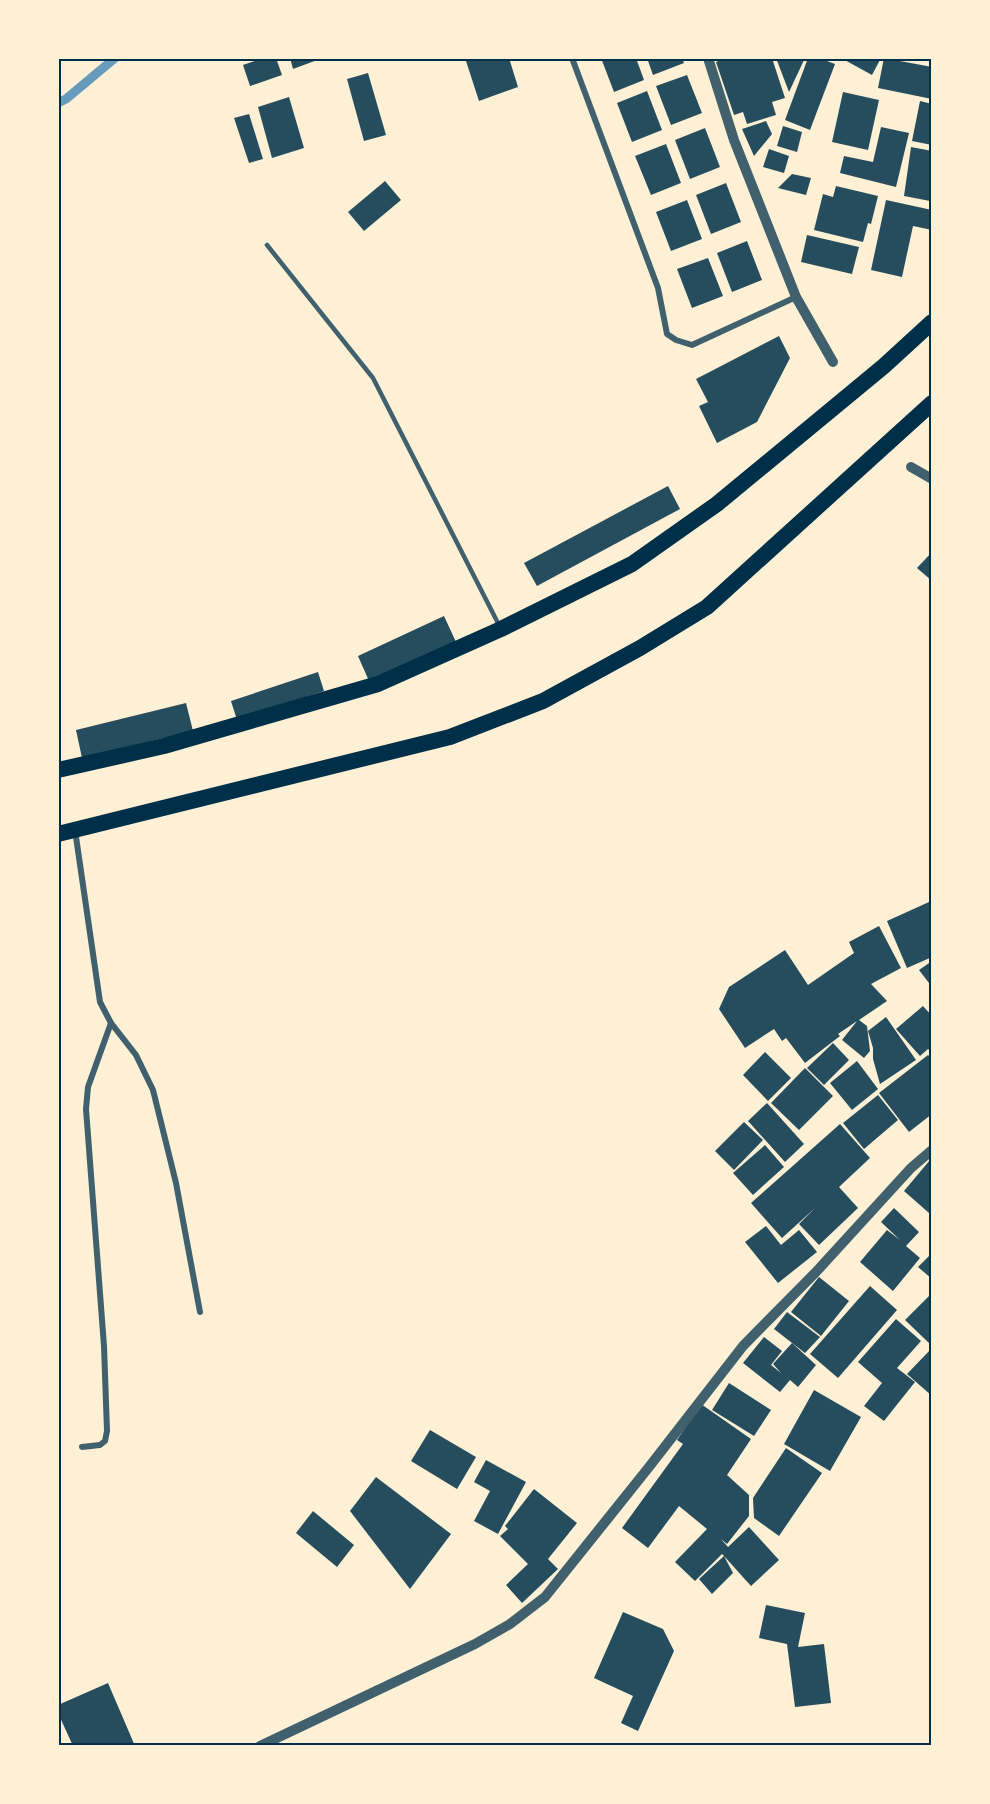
<svg xmlns="http://www.w3.org/2000/svg" width="990" height="1804" font-family="'Source Sans 3',sans-serif">
<style>
.lines{fill:none;stroke-linecap:round;stroke-linejoin:round}
.stream{stroke:#669bbc;stroke-width:9}
.building{fill:#264d5e}
.service{stroke:#3f606c;stroke-width:4.5}
.minor{stroke:#3f606c;stroke-width:6}
.tertiary{stroke:#3f606c;stroke-width:10}
.trunk{stroke:#003049;stroke-width:16}
.neatline{fill:none;stroke:#003049;stroke-width:2}
</style>
<rect width="100%" height="100%" fill="#fdf0d5"/>
<g class="lines">
<polyline class="stream" points="58,103 66,99 115,58"/>
</g>
<g class="building">
<polygon points="263,58 276,58 282,75 250,86 243,65"/>
<polygon points="290,58 320,58 320,59 293,69"/>
<polygon points="465,58 509,58 518,87 479,101"/>
<polygon points="601,58 636,58 644,80 614,92"/>
<polygon points="647,58 682,58 684,63 653,75"/>
<polygon points="726,58 772,58 785,98 772,102 776,115 747,124 743,112 734,115 716,62"/>
<polygon points="776,58 805,58 789,92"/>
<polygon points="808,58 819,58 835,64 810,130 785,120"/>
<polygon points="841,58 881,58 872,75"/>
<polygon points="884,58 932,67 932,99 878,88"/>
<polygon points="368,73 386,135 364,141 347,79"/>
<polygon points="687,75 702,113 671,125 656,86"/>
<polygon points="647,91 662,130 632,142 617,103"/>
<polygon points="843,92 879,100 868,150 832,142"/>
<polygon points="289,97 304,148 272,158 258,107"/>
<polygon points="920,101 932,104 932,145 912,141"/>
<polygon points="249,114 263,159 249,163 234,118"/>
<polygon points="766,121 772,134 754,156 742,129"/>
<polygon points="783,126 802,132 797,152 777,146"/>
<polygon points="881,127 909,133 896,187 840,173 844,156 873,162"/>
<polygon points="705,128 720,167 690,179 675,140"/>
<polygon points="666,144 681,183 651,195 635,156"/>
<polygon points="911,147 932,151 930,201 904,196"/>
<polygon points="769,149 789,156 784,173 763,167"/>
<polygon points="792,174 811,178 806,195 778,188"/>
<polygon points="385,181 401,200 364,231 348,212"/>
<polygon points="726,183 741,222 711,234 696,195"/>
<polygon points="836,186 878,196 871,224 868,223 863,242 814,230 823,194 833,197"/>
<polygon points="687,200 702,239 671,251 656,212"/>
<polygon points="886,200 932,210 932,230 913,226 902,277 871,270"/>
<polygon points="807,235 859,247 852,274 801,262"/>
<polygon points="747,241 762,280 732,292 717,253"/>
<polygon points="708,258 723,296 692,308 677,269"/>
<polygon points="779,336 790,358 757,422 717,443 699,406 708,402 696,379"/>
<polygon points="668,486 680,509 537,586 524,563"/>
<polygon points="932,552 932,581 917,568"/>
<polygon points="444,616 456,642 369,681 358,656"/>
<polygon points="318,672 324,691 237,720 231,701"/>
<polygon points="186,703 193,731 82,758 76,730"/>
<polygon points="929,902 932,907 932,957 907,968 887,921"/>
<polygon points="879,926 901,968 871,984 887,1001 859,1020 867,1026 870,1051 864,1058 842,1040 857,1021 838,1034 840,1036 805,1063 786,1038 782,1041 774,1029 745,1048 719,1009 729,987 785,950 808,985 854,953 849,942"/>
<polygon points="932,961 932,987 919,970"/>
<polygon points="923,1006 932,1016 932,1053 928,1049 920,1056 896,1029"/>
<polygon points="886,1017 916,1060 880,1084 873,1059 873,1048 868,1031"/>
<polygon points="833,1043 849,1060 824,1085 807,1068"/>
<polygon points="765,1052 791,1078 768,1101 743,1075"/>
<polygon points="928,1055 932,1059 932,1114 909,1132 879,1093"/>
<polygon points="857,1061 878,1089 852,1110 830,1083"/>
<polygon points="805,1068 833,1096 799,1130 771,1103"/>
<polygon points="878,1095 898,1120 864,1149 843,1123"/>
<polygon points="767,1103 804,1144 785,1162 748,1121"/>
<polygon points="744,1122 763,1140 734,1170 715,1151"/>
<polygon points="840,1124 870,1158 839,1187 858,1208 819,1245 799,1224 815,1208 782,1238 751,1203"/>
<polygon points="765,1145 784,1167 753,1195 733,1173"/>
<polygon points="930,1160 932,1211 929,1213 904,1191"/>
<polygon points="894,1208 919,1232 906,1246 920,1258 893,1291 860,1262 887,1230 900,1240 881,1222"/>
<polygon points="766,1226 781,1245 799,1230 817,1252 778,1283 745,1242"/>
<polygon points="932,1253 932,1279 918,1267"/>
<polygon points="819,1277 849,1301 821,1336 791,1312"/>
<polygon points="870,1286 897,1310 838,1378 810,1354"/>
<polygon points="932,1293 932,1340 929,1343 905,1320"/>
<polygon points="787,1312 820,1337 805,1353 774,1329"/>
<polygon points="896,1319 921,1341 897,1368 915,1382 884,1421 864,1406 882,1383 858,1362"/>
<polygon points="764,1337 782,1351 771,1365 781,1373 773,1364 792,1343 816,1365 798,1387 790,1380 780,1392 743,1363"/>
<polygon points="932,1348 932,1396 907,1374"/>
<polygon points="729,1383 771,1410 754,1436 712,1410"/>
<polygon points="814,1390 861,1417 830,1471 784,1444"/>
<polygon points="701,1404 751,1439 727,1475 749,1495 749,1516 727,1544 721,1539 728,1547 749,1527 779,1560 751,1586 724,1556 733,1573 712,1594 699,1579 724,1556 722,1554 695,1581 675,1562 707,1529 679,1506 648,1548 622,1528 683,1444 677,1440"/>
<polygon points="430,1430 476,1457 457,1489 411,1461"/>
<polygon points="786,1448 822,1473 779,1536 754,1518 753,1498"/>
<polygon points="486,1460 526,1482 498,1534 474,1521 490,1491 474,1482"/>
<polygon points="376,1477 451,1534 410,1589 350,1511"/>
<polygon points="534,1489 577,1523 548,1559 558,1569 522,1603 506,1585 528,1564 500,1536 508,1529 505,1526"/>
<polygon points="313,1511 354,1545 337,1567 296,1533"/>
<polygon points="766,1605 805,1613 798,1647 824,1644 831,1703 795,1707 787,1644 759,1638"/>
<polygon points="623,1612 663,1629 674,1651 638,1731 621,1723 633,1696 594,1678"/>
<polygon points="108,1683 135,1746 73,1746 58,1713 58,1705"/>
</g>
<g class="lines">
<polyline class="service" points="267,245 373,378 500,627"/>
<g class="minor">
<polyline points="572,58 658,288 667,334 676,340 692,345 796,297"/>
<polyline points="75,830 100,1002 111,1023 136,1055 153,1090 176,1183 200,1312"/>
<polyline points="82,1447 100,1445 105,1441 107,1431 104,1346 86,1109 88,1087 111,1023"/>
</g>
<g class="tertiary">
<polyline points="708,58 734,140 796,297 833,362"/>
<polyline points="911,467 932,479"/>
<polyline points="260,1746 475,1644 510,1624 545,1597 649,1467 743,1346 815,1273 911,1168 932,1150"/>
</g>
<g class="trunk">
<polyline points="58,770 164,746 378,684 501,629 632,564 717,504 884,366 932,322"/>
<polyline points="58,834 450,737 543,701 640,648 707,607 932,403"/>
</g>
</g>
<rect width="990" height="1804" fill="none" stroke="#fdf0d5" stroke-width="120"/>
<rect x="60" y="60" width="870" height="1684" class="neatline"/>
</svg>
